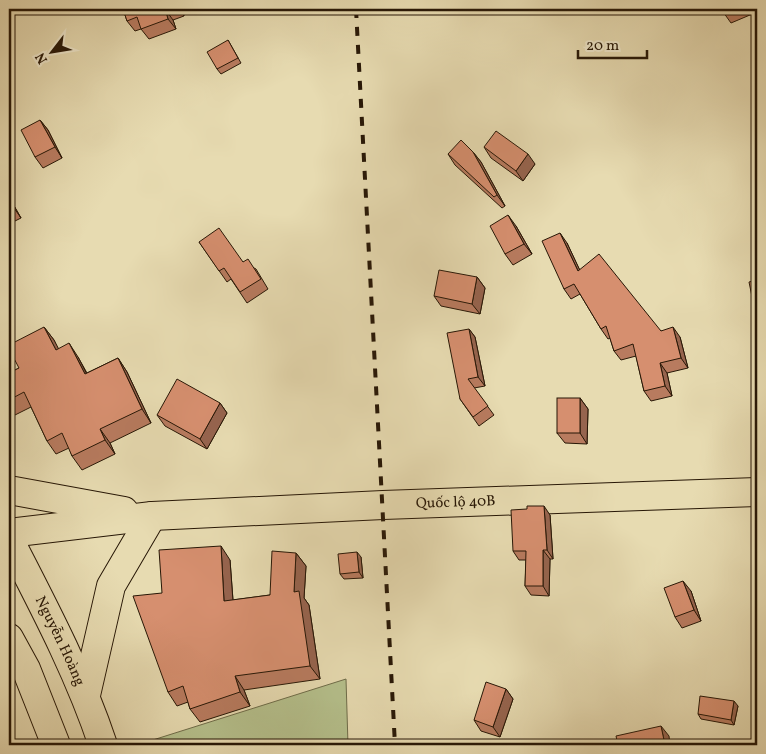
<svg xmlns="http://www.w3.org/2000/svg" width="766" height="754" font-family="Vollkorn,serif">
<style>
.green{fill:#b5c08c;stroke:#6e6c49}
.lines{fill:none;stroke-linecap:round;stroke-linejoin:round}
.trunk-casing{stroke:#271706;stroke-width:30}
.trunk{stroke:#e7dbb1;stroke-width:28}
.rail{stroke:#271706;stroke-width:4;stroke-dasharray:9 9;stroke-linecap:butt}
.wall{fill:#b87b5f;stroke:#271706}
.shaded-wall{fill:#96644e;stroke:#271706}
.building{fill:#d68f6f;stroke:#271706}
.labels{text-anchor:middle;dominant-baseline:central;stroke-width:4;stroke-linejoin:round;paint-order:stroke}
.street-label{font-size:15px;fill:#271706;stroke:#efe8cc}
</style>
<rect width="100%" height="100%" fill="#e7dbb1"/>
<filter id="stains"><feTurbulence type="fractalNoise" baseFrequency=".004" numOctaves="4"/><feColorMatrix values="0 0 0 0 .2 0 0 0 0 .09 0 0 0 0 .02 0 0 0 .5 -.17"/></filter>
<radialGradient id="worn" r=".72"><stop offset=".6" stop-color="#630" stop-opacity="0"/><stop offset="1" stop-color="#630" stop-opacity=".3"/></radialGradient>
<polygon class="green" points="346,679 348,745 137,745"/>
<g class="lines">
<defs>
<g id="trunk">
<polyline points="9,490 124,511"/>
<path id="s1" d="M9,533L152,516L383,505L757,492"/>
<path id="s2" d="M9,539C44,607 79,673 103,745"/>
<polyline points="9,638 26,669 56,745"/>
<polyline points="86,695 111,586 152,516"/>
</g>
</defs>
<use href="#trunk" class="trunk-casing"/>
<use href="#trunk" class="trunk"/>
<polyline class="rail" points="356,9 395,745"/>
</g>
<g class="wall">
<polygon points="123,9 182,9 184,16 173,20 176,29 149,39 141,29 135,31 127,21"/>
<polygon points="721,9 757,9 757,12 731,23"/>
<polygon points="228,40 241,63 221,74 217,69"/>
<polygon points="40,120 48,130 62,158 43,168 35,157"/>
<polygon points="484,147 535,164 523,181 491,158"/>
<polygon points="473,152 481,162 505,206 502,208 455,165 448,154"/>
<polygon points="9,197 21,218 9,224"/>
<polygon points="516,226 532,254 513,265 505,254"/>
<polygon points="199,242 243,262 256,269 268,289 247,303 231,279 227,282"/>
<polygon points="567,243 579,269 661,331 680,337 688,368 667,373 672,396 651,401 644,391 636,356 621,360 614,351 610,338 608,339 601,329 580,294 571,299 564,289"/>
<polygon points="477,277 485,288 480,314 441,306 434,296"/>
<polygon points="44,327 54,340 58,349 78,357 87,373 118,358 127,372 151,423 110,443 115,454 82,470 72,456 69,448 56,454 47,441 31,407 9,418 9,373 19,368"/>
<polygon points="469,329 475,337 485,386 474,388 494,415 479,426 460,399"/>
<polygon points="580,398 588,409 587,444 565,443 557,433"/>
<polygon points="220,403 227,413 207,449 165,426 157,415"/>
<polygon points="550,515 553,559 550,559 549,596 531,595 525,586 526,560 519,560 513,551"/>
<polygon points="296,553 306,566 304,598 309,605 320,679 244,690 250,706 200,722 190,709 188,702 177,706 168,692 162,593 230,560 233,600 270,595"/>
<polygon points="361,557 363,578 344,579 340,574"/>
<polygon points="691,591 701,621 682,628 675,617"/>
<polygon points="506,689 513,699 500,737 481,731 474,720"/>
<polygon points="738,706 734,725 701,719 698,714"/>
</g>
<g class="shaded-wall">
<polygon points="165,9 173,20 176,29 168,19"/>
<polygon points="179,9 182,9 184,16"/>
<polygon points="40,120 48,130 62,158 55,147"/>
<polygon points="473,152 481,162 505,206 497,195"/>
<polygon points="528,154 535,164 523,181 516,171"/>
<polygon points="9,197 21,218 14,208 9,199"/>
<polygon points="508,215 516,226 532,254 524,244"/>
<polygon points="560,233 567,243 585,281 578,271"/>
<polygon points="477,277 485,288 480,314 472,304"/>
<polygon points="44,327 54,340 66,363 56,350"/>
<polygon points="673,327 680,337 688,368 681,358"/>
<polygon points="469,329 475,337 485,386 478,377"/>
<polygon points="69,343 78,357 94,388 85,374"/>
<polygon points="118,358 127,372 151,423 142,409"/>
<polygon points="660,363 667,373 672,396 665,386"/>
<polygon points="580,398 588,409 587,444 580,433"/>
<polygon points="220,403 227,413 207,449 200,439"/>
<polygon points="100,429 110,443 115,454 105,440"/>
<polygon points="544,506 550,515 553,559 547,550"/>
<polygon points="221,546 230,560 234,615 224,601"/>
<polygon points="543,550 550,559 549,596 543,586"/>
<polygon points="357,552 361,557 363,578 359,572"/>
<polygon points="296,553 306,566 304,598 309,605 320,679 310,666 294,592"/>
<polygon points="683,581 691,591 701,621 694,610"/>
<polygon points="235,676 244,690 250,706 240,692"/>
<polygon points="506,689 513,699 500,737 493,727"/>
<polygon points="734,701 738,706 734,725 731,720"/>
<polygon points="661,726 669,736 670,745 665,745"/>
</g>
<g class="building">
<polygon points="123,9 167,9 165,9 168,19 141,29 137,17 127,21"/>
<polygon points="721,9 733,9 724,12"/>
<polygon points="228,40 238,58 217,69 207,52"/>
<polygon points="40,120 55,147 35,157 21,130"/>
<polygon points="496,131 528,154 516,171 484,147"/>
<polygon points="461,140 473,152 497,195 494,197 448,154"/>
<polygon points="9,199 14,208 9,211"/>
<polygon points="508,215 524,244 505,254 490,226"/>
<polygon points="219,228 243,262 248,259 261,279 240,292 224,268 219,271 199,242"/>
<polygon points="560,233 578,271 599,254 661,331 673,327 681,358 660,363 665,386 644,391 633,344 614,351 606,326 601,329 574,284 564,289 542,241"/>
<polygon points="439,270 477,277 472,304 434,296"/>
<polygon points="757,280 757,321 749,282"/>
<polygon points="44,327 56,350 69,343 85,374 118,358 142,409 100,429 105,440 72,456 62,433 47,441 24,392 9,400 9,373 19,368 9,349 9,345"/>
<polygon points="469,329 478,377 468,379 488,406 473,417 460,399 447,333"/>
<polygon points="177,379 220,403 200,439 157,415"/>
<rect x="557" y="398" width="23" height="35"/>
<polygon points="527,506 544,506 547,550 543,550 543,586 525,586 526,551 513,551 511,510 527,509"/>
<polygon points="221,546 224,601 270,595 272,551 296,553 294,592 299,591 310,666 235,676 240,692 190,709 183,686 168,692 133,596 162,593 159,550"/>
<polygon points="357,552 359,572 340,574 338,554"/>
<polygon points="683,581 694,610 675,617 664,588"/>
<polygon points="486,682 506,689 493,727 474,720"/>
<polygon points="700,696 734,701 731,720 698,714"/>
<polygon points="661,726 665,745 618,745 616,736"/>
</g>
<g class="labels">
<g class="street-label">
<text stroke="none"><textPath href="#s1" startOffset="448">Quốc lộ 40B</textPath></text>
<text stroke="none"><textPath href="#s2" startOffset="114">Nguyễn Hoàng</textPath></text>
</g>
</g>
<rect width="766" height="754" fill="none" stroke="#e7dbb1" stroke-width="30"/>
<rect x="10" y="10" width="746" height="734" fill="none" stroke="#271706" stroke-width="2.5"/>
<rect x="15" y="15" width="736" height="724" fill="none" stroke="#271706"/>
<g transform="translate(52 52) rotate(239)" stroke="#efe8cc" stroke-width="4" paint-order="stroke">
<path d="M0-4L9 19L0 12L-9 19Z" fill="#271706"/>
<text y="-8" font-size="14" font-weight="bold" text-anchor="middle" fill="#271706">N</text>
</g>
<path d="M578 50v8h69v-8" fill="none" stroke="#271706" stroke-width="2.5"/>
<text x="586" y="50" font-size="15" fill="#271706" stroke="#efe8cc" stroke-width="4" paint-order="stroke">20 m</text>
<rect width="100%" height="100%" filter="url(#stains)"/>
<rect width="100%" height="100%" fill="url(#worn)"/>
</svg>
